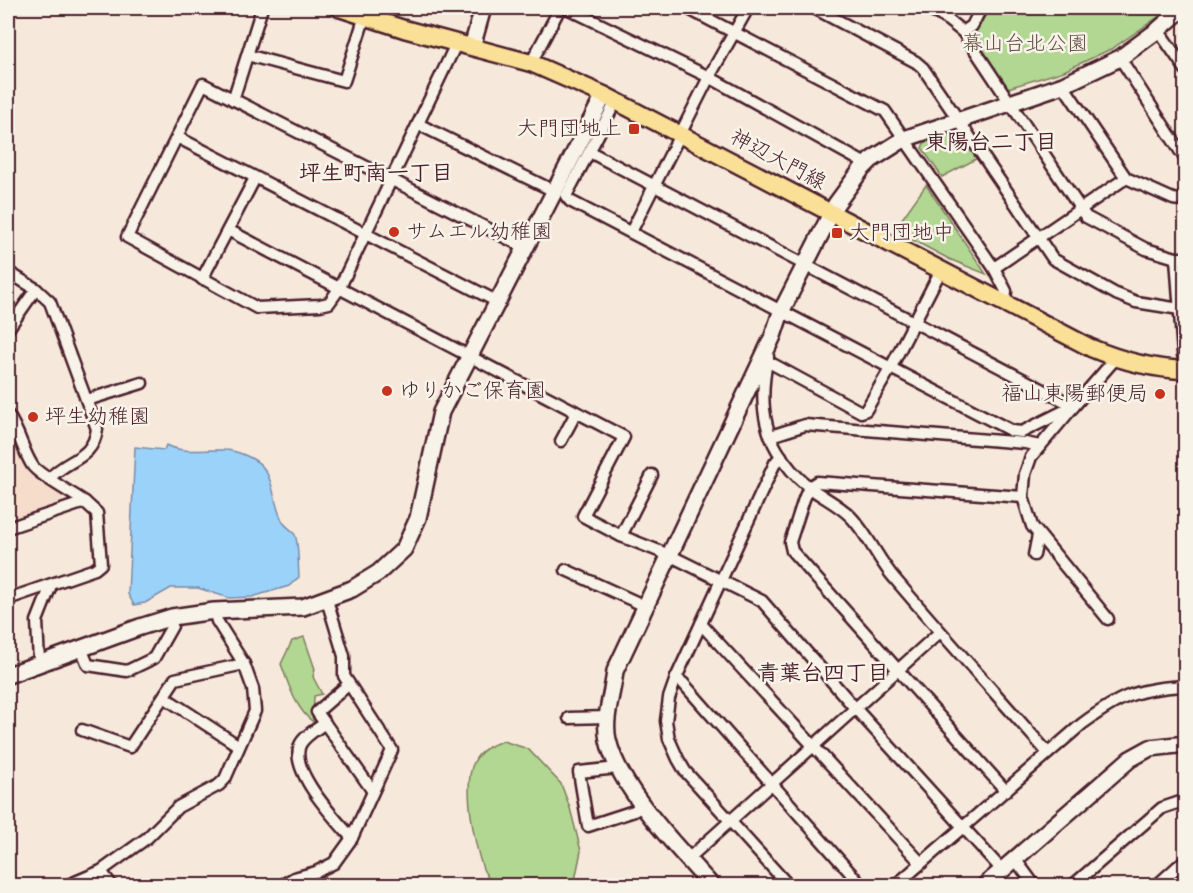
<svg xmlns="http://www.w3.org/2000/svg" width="1193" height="893" font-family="Mynerve,'Klee One',sans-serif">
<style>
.built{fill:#f5dccb}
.green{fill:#b2d792;stroke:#7e7b5e;stroke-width:1.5}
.water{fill:#9bd2fa;stroke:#7b8aa7;stroke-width:1.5}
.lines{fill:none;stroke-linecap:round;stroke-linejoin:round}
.street-casing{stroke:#4a1f2b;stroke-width:15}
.secondary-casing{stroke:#4a1f2b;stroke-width:20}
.primary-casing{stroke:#4a1f2b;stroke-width:21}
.street{stroke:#f7f3e8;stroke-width:10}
.secondary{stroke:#f7f3e8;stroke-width:15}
.primary{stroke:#fadf96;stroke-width:16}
.poi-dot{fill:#c8321e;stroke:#f7f3e8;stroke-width:2}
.labels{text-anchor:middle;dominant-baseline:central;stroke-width:5;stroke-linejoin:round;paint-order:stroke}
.park-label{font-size:21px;fill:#644d45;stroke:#f7f3e8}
.poi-label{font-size:21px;fill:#4a1f2b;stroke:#f7f3e8;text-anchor:start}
.street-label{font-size:21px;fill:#4a1f2b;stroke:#f7f3e8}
.neighbourhood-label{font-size:22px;font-weight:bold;fill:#4a1f2b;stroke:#f7f3e8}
</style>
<rect width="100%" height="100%" fill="#f6e9db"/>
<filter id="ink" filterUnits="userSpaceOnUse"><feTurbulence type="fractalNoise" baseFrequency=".0167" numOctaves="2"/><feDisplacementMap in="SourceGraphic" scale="12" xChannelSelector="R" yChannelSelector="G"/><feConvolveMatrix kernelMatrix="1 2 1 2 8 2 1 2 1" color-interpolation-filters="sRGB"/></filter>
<g filter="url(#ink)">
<polygon class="built" points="8,424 13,433 30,474 62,493 63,501 8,521"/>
<g class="green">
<polygon points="990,8 1171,8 1113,48 1064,71 1008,88 973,36"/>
<polygon points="956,132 960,132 978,158 942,177 922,148 924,143"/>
<polygon points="926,185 986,274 949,259 894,230"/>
<path d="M304,637L315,669L313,677L322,694L314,696L313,722C295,708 289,685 281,664L292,641Z"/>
<path d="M503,741L528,749L561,784L570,808L581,851L574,885H493C490,880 486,875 483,869C475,846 462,785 474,762C480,750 491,745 503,741Z"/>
</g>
<path class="water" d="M166,445C184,454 205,449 224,450C235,450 255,458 262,466C275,481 273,505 283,522C286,527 293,530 295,535C299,544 298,567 299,577L289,586L252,597L229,598L198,588H171L145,603L134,605L128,594L135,447L164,450Z"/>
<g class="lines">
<defs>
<g id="street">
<polyline points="567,8 709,77 866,164"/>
<polyline points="687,8 885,111 994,268 1006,291 1005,303"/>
<polyline points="814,8 916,62 923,68 1053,259 1116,294 1136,302 1186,310"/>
<polyline points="925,8 944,17 963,32 1086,217 1146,249 1176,258 1186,258"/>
<polyline points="1158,30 1186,70"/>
<polyline points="963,32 972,26 981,8"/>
<path d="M457,42C418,125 378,207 339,289L329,303L320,305L257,308L127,237L203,84L526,248"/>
<polyline points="247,55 344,81 365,16"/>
<polyline points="1120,58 1186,160"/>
<polyline points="531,63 560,8"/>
<polyline points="1063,85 1126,178 1173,199 1186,201"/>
<polyline points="233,100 262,8"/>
<polyline points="616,101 566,196 570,201 1012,431 1022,432 1074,406 1116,358"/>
<polyline points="418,124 556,192"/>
<polyline points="177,137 498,302"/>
<polyline points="590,152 1074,406 1031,457 1025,474 1023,497 1032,526 1108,619"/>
<polyline points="228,230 624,437 583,516 621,536 669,555 762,601 855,708 1002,870"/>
<polyline points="631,232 709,77 748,8"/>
<polyline points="1176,258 1183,355 1186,362"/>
<polyline points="994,268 1126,178"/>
<path d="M8,272L36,289L50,302L97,429C93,460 68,458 50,478"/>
<polyline points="202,279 255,178"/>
<polyline points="8,329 36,289"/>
<path d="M768,357C761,388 760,421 777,450C785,464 796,477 809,487C822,497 838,504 850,516C868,534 878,560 895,579C945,638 997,695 1048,753"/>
<polyline points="767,361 861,412 866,410 890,369 941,270"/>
<polyline points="87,400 142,383"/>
<path d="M8,415C20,433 22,449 32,465C36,473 75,495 85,502"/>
<polyline points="771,436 805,425 1025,443 1040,446"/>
<polyline points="561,441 576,413"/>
<polyline points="781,456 775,463 676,678 669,698 666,721 669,739 678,759 685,771 789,886"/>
<polyline points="8,528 85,502 97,513 101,564 95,569 8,599"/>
<polyline points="621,536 652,475"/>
<polyline points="1034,555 1038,535"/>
<polyline points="566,570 645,606"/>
<polyline points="701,624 921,863"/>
<polyline points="81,648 88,665 127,671 154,658 172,626 172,617"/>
<polyline points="39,662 37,621 50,588 49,585"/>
<polyline points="676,678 683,683 862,886"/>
<polyline points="349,684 317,712 372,790"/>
<polyline points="164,697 239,746"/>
<polyline points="569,718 607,717"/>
<path d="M325,723C317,729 304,736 300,745C289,771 336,820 352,838"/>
<polyline points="82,730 130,747 175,679 244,664"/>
<polyline points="618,768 579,772 588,826 634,811 643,805"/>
<polyline points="1006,791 792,551 790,542 804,499 809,487 817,482 1023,497"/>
<polyline points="688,859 940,632"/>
<polyline points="1015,859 1035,886"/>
<polyline points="101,871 112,886"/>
<polyline points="66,886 101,871 147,838 178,807 219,785 225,779 255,711 253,689 244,664 217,621 214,611"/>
<polyline points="281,886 294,878 316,872 334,863 352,838 392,750 344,676 344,656 327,600"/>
<path d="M895,886L1082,724C1120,696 1138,688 1186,686"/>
<polyline points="1072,886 1162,808 1186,800"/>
<polyline points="1156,886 1186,859"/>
</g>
<g id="secondary">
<polyline points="472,47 483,8"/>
<polyline points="8,675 140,627 172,617 214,611 303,607 352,589 378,573 404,549 418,518 441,412 604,95"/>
<path d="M712,886C678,848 619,789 608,740C603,718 613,693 615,671L773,336L781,312L836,204L861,170L871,160L904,139L1063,85L1120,58L1158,30L1183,8"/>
<polyline points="984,886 1130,759 1150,748 1186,744"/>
</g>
<path id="primary" d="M339,8L404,29L531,63L604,95L1091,348C1122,361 1152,369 1186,370"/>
</defs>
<use href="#street" class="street-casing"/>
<use href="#secondary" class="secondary-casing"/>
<use href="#primary" class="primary-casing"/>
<use href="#street" class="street"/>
<use href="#secondary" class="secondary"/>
<use href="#primary" class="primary"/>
</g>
</g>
<g class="poi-dot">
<rect x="628" y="123" width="12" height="12" rx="3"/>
<circle cx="394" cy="232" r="6"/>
<rect x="831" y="227" width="12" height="12" rx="3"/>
<circle cx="387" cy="391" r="6"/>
<circle cx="1160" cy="394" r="6"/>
<circle cx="33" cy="417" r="6"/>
</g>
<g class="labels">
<g class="park-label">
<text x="1025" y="44">幕山台北公園</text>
</g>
<g class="poi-label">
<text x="622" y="129" text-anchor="end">大門団地上</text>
<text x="406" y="232">サムエル幼稚園</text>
<text x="849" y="233">大門団地中</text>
<text x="399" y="391">ゆりかご保育園</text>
<text x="1148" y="394" text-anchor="end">福山東陽郵便局</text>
<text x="45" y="417">坪生幼稚園</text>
</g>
<g class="street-label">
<text transform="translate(778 160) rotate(28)">神辺大門線</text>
</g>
<g class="neighbourhood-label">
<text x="991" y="143">東陽台二丁目</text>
<text x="376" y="174">坪生町南一丁目</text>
<text x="823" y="674">青葉台四丁目</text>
</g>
</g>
<rect width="1193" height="893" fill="none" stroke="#f7f3e8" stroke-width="30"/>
<rect x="15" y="15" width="1163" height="863" fill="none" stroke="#4a1f2b" stroke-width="2" filter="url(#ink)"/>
</svg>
